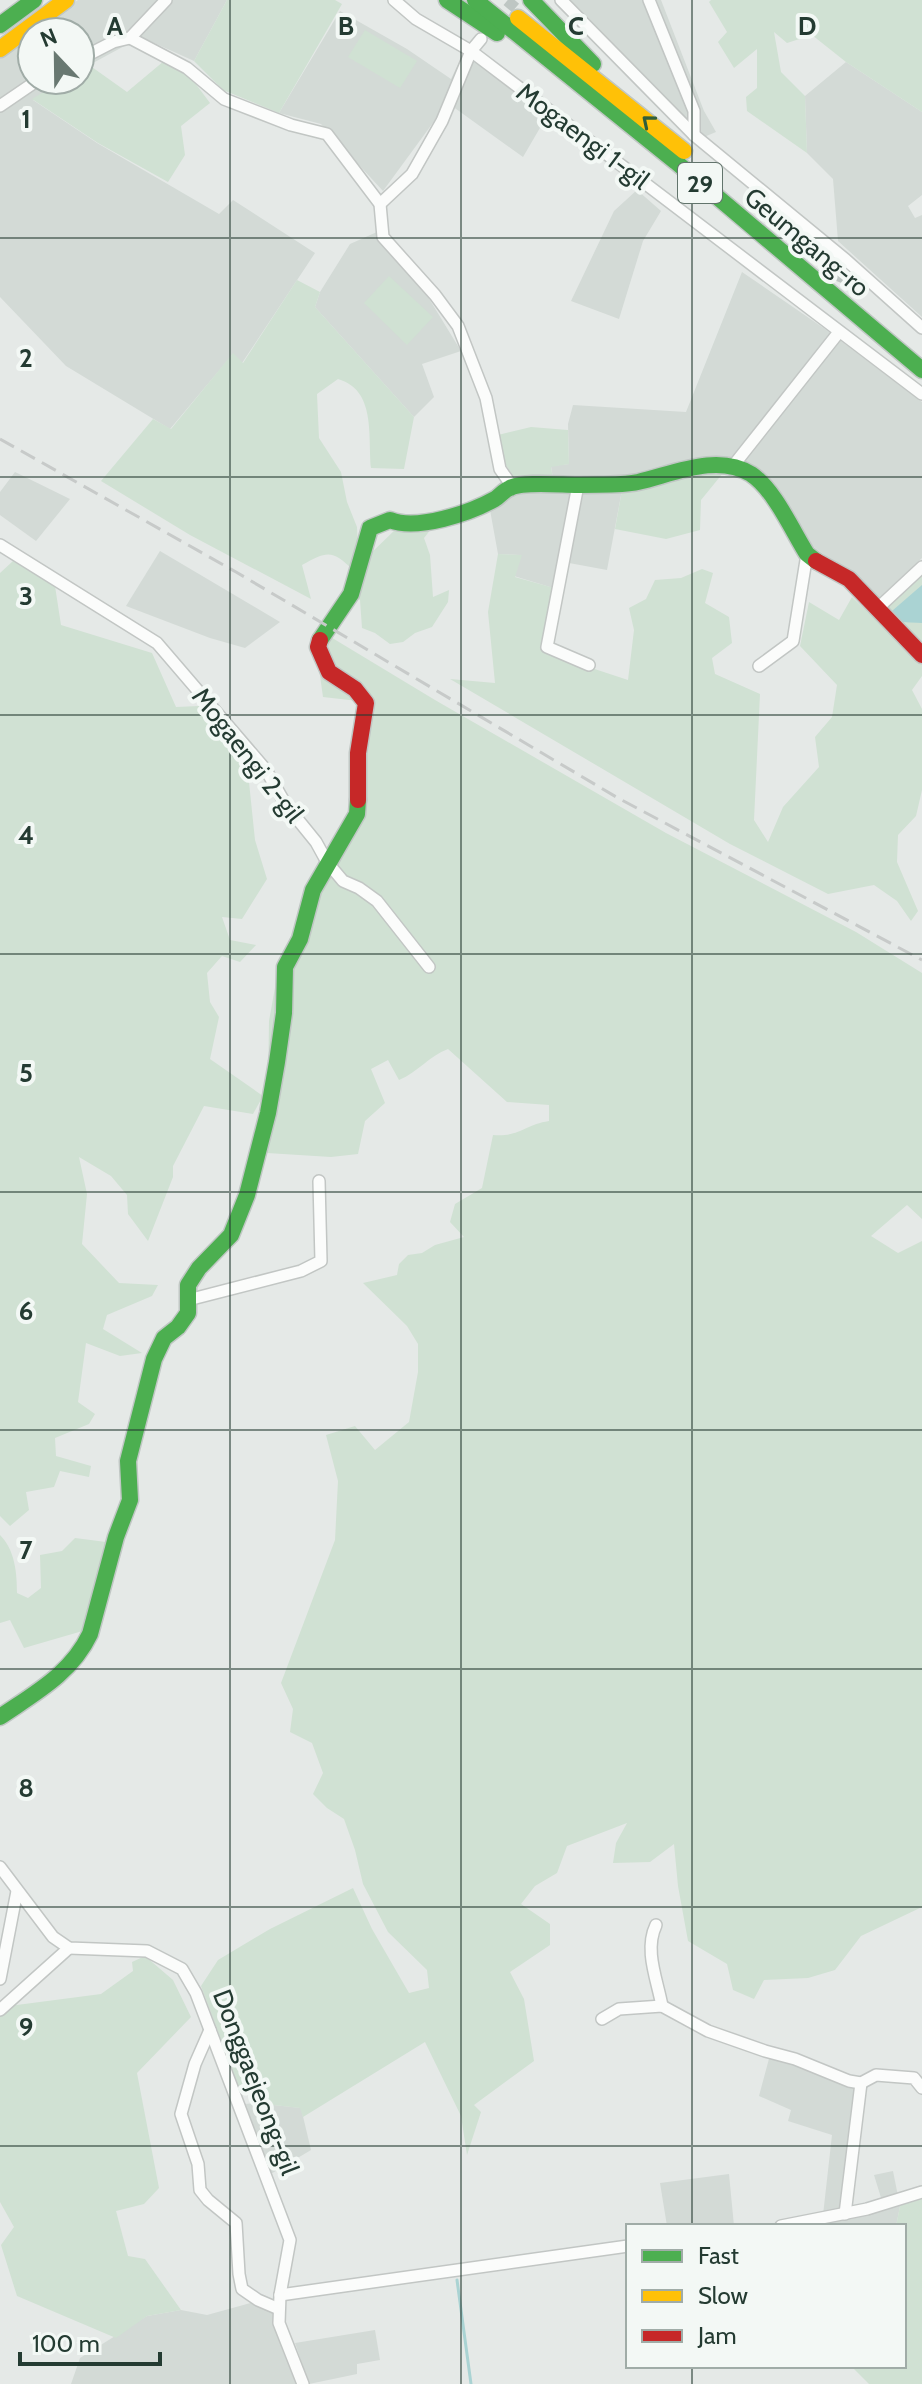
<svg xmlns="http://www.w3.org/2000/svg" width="922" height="2384" font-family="Cabin,sans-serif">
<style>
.built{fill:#d3dad6}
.green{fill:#d0e1d3}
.water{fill:#aad3d3}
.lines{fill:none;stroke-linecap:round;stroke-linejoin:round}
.stream{stroke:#aad3d3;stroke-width:3}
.street-tunnel{stroke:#bec6c3;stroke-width:11;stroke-dasharray:11 5.5;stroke-linecap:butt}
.street-casing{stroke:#c2c6c4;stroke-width:14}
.fast-casing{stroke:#c0c7c4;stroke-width:19}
.slow-casing{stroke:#c0c7c4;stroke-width:19}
.jam-casing{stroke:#c0c7c4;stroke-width:19}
.street{stroke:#fbfcfb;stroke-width:11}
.fast{stroke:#4caf50;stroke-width:16}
.slow{stroke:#ffc107;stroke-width:16}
.jam{stroke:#c62828;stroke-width:16}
.rail{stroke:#c7cac9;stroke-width:3;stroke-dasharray:16 8;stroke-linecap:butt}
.oneway{stroke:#305e3b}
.grid{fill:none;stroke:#243b32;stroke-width:2;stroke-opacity:0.55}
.labels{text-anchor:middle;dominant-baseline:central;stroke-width:8;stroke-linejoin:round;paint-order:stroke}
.shield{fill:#f3f8f5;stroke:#62746c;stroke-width:2}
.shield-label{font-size:24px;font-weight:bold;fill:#243b32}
.street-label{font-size:26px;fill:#243b32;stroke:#f3f8f5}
.grid-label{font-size:26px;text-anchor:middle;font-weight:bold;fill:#243b32;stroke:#f3f8f5;stroke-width:8;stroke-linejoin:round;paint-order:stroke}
</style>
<rect width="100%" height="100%" fill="#e5e9e7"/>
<g class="built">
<polygon points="78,0 227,0 194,61 141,37 80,70 80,32 32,32"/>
<polygon points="569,0 661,0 704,111 716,132 704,137"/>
<polygon points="340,11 407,49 451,79 466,48 544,121 523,157 445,101 435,120 383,191 321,124 279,113"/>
<polygon points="32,32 32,80 63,80 33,100 97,143 219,214 233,200 315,253 242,363 233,354 170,429 66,366 0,297 0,56"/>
<polygon points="846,62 922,112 922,195 908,206 915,218 922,215 922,317 838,241 833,179 807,153 805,96"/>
<polygon points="637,190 661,211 643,241 619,319 571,301 614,211"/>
<polygon points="377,232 428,297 461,351 422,364 434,397 414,417 315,307 320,292 350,244"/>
<polygon points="742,272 825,329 922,402 922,558 879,598 805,540 745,462 683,461 644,476 553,479 551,466 569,464 568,424 573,405 686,412"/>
<polygon points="15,472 70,499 36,541 0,515 0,492"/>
<polygon points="622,490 607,570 569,563 563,591 514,576 521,555 498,554 490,510 513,491"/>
<polygon points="160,551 280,622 245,648 210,638 126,606"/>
<polygon points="770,2055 859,2080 843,2211 823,2215 832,2135 788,2121 791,2110 759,2096"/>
<polygon points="256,2103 301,2108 311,2150 269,2175 245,2104"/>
<polygon points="893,2171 900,2206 896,2226 821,2226 821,2223 882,2201 874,2175"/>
<polygon points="729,2174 734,2226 667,2226 660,2183"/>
<polygon points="269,2298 282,2349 296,2384 71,2384 80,2358 147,2316 181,2310 207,2315"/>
<polygon points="375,2330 380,2360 357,2364 357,2374 309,2384 295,2343"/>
</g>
<g class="green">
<polygon points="227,0 335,0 342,4 279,113 223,90 194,61"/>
<polygon points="711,0 922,0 922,112 846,62 812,35 787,43 774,32 781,72 805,96 807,153 747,111 746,97 757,88 757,49 734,68 718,42 727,32 709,2"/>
<polygon points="365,30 417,61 400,88 348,57"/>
<polygon points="164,61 189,75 210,103 181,126 185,155 168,182 98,143 32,99 63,80 80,80 80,70 89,65 127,92"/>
<polygon points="389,276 433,317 407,345 364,303"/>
<path d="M297,280L320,292L315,307L414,417L404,469L371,468C368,435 376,390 338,379L317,394L319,438L341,472L347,502L357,527L358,551L354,571C333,550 328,550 302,565L311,599L190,535L101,481L153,419L171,429L233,353L243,363Z"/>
<polygon points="531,427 568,430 569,464 551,467 553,479 515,480 506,465 498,435"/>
<polygon points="704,469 723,473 701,500 700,530 666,539 615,529 622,490"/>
<polygon points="397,528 431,529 424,538 430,555 433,597 449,590 448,602 432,627 415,633 403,642 390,644 375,633 362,628 360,600 355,597 365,559"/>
<polygon points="498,554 522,555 515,577 554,588 543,652 628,680 634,630 629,608 646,599 655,580 681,578 702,569 713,573 705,603 729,617 732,643 712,658 715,674 760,694 754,820 768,842 783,807 819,767 815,737 832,717 837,685 800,646 809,602 839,620 852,597 873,617 922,573 922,676 912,690 922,709 922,790 916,816 898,835 897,862 918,911 911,921 897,901 874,885 828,894 730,844 450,679 495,683 488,612"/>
<polygon points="13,561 55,586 61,625 152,653 176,707 199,706 226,735 247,763 255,840 267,879 242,919 222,917 230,940 256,945 240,962 222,956 207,973 210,1002 219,1017 210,1059 263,1096 253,1114 204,1106 173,1166 173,1177 148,1241 128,1214 127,1195 111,1176 79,1157 87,1194 82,1244 119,1283 158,1285 152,1296 107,1315 103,1329 142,1353 120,1356 86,1343 78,1402 95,1414 89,1424 55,1438 56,1456 91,1466 89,1477 60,1471 54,1487 26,1492 29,1510 10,1526 0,1516 0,573"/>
<path d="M329,636L435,700L666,833L856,932L922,973V1219L907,1205L871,1236L898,1253L922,1241V1907L861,1936L835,1970L808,1978L764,1980L754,1999L733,1990L727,1964L688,1941L678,1886L674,1844L650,1862L613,1863L616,1843L627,1823L567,1846L557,1873L535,1886L521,1904L550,1924V1945L510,1972L524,1999L534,2061L474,2105L481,2112L467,2155L461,2116L425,2042L303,2117L300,2108L256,2103L238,2086L201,1986L218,1960L270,1929L353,1888L372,1929L409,1993L429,1988L427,1970L388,1932L363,1884L355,1850L344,1819L327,1808L313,1794L323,1773L312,1743L290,1732L293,1709L281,1683L335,1540L338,1481L326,1435L355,1426L375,1450L409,1422L418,1372V1344L407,1326L363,1283L397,1275L399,1264L408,1255L422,1253L435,1245L464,1237L450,1222L455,1204L482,1188L493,1135C520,1137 524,1125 549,1121V1105L507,1102L448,1049C429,1056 418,1072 399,1080L388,1060L371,1069L385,1103L365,1121L358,1154L331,1157L267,1153L269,1021L279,965L301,913L303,894L327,873L363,791L358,701L323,697L315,640Z"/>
<path d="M0,1535C15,1550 17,1573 17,1593L28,1598L41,1588L40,1555L62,1551L75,1538L106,1542L86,1630L24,1648L10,1620L0,1623Z"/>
<polygon points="145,1956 173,1980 191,2017 137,2073 159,2188 144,2204 116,2211 128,2256 145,2259 181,2310 147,2316 116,2338 17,2296 1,2245 14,2227 0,2202 0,2017 9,2006 101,1994 133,1971 132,1962"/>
<polygon points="922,2185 922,2384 869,2384 851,2366 904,2366 904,2226 896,2226 900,2206 898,2197"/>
</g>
<polygon class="water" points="922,585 922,623 900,622 892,611"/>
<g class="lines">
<polyline class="stream" points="457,2280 471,2384"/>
<g class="street-tunnel">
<polyline points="497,21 515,0"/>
<polyline points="832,297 843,272"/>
</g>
<defs>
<g id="street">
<polyline points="394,0 416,19 471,51 922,394"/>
<polyline points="561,0 694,135 846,260 922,328"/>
<polyline points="649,0 694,111 694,135"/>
<polyline points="130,38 187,68 224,99 291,125 327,134 380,204 383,237 435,295 458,326 486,398 500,469 512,486"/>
<polyline points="80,59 113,42 130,38 166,0"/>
<polyline points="0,106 38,80"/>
<polyline points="380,204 412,174 442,121 471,51 481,39"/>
<polyline points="733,466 839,332"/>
<polyline points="578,485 547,647 589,665"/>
<polyline points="0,545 157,643 266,770 286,805 316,842 327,862 343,881 359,888 377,901 429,967"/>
<polyline points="878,608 922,567"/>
<polyline points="759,666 793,641 807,554"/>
<polyline points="188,1300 301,1271 321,1261 319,1181"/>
<polyline points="0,1867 53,1937 69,1948 147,1951 182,1969 196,1993 290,2240 280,2295 279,2323 303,2384"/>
<path d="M656,1925C644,1950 657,1979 662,2006"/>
<polyline points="0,1979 17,1891"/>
<polyline points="0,2010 69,1948"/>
<polyline points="602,2019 619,2009 662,2006 708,2031 765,2051 795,2059 849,2081 861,2083 876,2075 914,2078 922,2088"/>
<polyline points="210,2030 195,2064 181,2114 198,2164 200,2190 208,2200 236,2223 239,2274 242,2289 258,2300 279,2309"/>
<polyline points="845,2214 861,2083"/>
<polyline points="781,2226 867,2209 922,2192"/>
<polyline points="280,2295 628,2246"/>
</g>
<g id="fast">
<polyline points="447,0 497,33"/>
<polyline points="475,0 676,162 922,370"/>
<polyline points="531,0 593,64"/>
<polyline points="0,25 34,0"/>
<path d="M320,640L351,594L370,528L390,520C417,531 470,513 495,499C500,496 504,490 510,488C522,481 561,485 577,485C597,484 619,486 638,482C673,474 717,453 751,474C774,489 792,530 807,554L816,561"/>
<path d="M0,1717C35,1693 71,1674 90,1634L116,1537L130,1500L128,1461L154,1359L164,1338L178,1327L188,1313V1285L199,1268L231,1235L247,1195L268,1113L277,1062L284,1013L285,967L300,939L313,890L357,814L358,800"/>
</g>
<g id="slow">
<polyline points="518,18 684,151"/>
<polyline points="0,49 66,0"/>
</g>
<g id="jam">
<polyline points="816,561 849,579 922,655"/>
<polyline points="320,640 318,647 329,672 355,689 366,703 358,753 358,800"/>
</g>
</defs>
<use href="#street" class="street-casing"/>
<use href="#fast" class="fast-casing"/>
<use href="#slow" class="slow-casing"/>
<use href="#jam" class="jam-casing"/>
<use href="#street" class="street"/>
<use href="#fast" class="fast"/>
<use href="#slow" class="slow"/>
<use href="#jam" class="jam"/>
<polyline class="rail" points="0,439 236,572 618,798 922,960"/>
</g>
<defs><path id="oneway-chevron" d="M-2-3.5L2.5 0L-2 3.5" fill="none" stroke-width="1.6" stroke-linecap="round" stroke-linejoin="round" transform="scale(2)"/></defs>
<use class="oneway" href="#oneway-chevron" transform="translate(648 121) rotate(-140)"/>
<path class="grid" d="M230,0V2384M461,0V2384M692,0V2226M0,238H922M0,477H922M0,715H922M0,954H922M0,1192H922M0,1430H922M0,1669H922M0,1907H922M0,2146H922M692,2366V2384"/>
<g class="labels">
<rect class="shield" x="678" y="163" width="44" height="40" rx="6"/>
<g class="shield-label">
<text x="700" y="183">29</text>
</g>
<g class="street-label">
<text transform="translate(583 136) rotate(37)">Mogaengi 1-gil</text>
<text transform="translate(807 242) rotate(40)">Geumgang-ro</text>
<text transform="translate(248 755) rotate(52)">Mogaengi 2-gil</text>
<text transform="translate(256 2082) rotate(69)">Donggaejeong-gil</text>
</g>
</g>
<g class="grid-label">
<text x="115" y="35">A</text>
<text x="346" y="35">B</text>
<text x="576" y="35">C</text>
<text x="807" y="35">D</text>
<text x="26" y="128">1</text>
<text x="26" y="367">2</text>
<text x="26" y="605">3</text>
<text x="26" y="844">4</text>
<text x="26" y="1082">5</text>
<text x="26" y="1320">6</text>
<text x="26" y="1559">7</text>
<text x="26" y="1797">8</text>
<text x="26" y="2036">9</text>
</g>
<rect x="626" y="2224" width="280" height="144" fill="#f3f8f5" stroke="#a0aca7" stroke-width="2"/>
<rect x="642" y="2250" width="40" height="12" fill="#4caf50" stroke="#a0aca7" stroke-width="2"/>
<text x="698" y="2264" font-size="24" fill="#243b32">Fast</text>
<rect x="642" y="2290" width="40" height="12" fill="#ffc107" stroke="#a0aca7" stroke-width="2"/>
<text x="698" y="2304" font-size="24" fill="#243b32">Slow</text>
<rect x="642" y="2330" width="40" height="12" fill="#c62828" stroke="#a0aca7" stroke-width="2"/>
<text x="698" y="2344" font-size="24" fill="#243b32">Jam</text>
<g transform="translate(56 56) rotate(338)"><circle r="38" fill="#f3f8f5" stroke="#a0aca7" stroke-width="2"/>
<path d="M0-6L14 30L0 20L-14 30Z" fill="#687871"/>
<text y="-12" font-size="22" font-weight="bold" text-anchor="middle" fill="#243b32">N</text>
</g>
<path d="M20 2352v12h140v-12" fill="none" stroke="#243b32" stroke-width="4"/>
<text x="32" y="2352" font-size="24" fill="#243b32" stroke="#f3f8f5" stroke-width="6" paint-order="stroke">100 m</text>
</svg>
